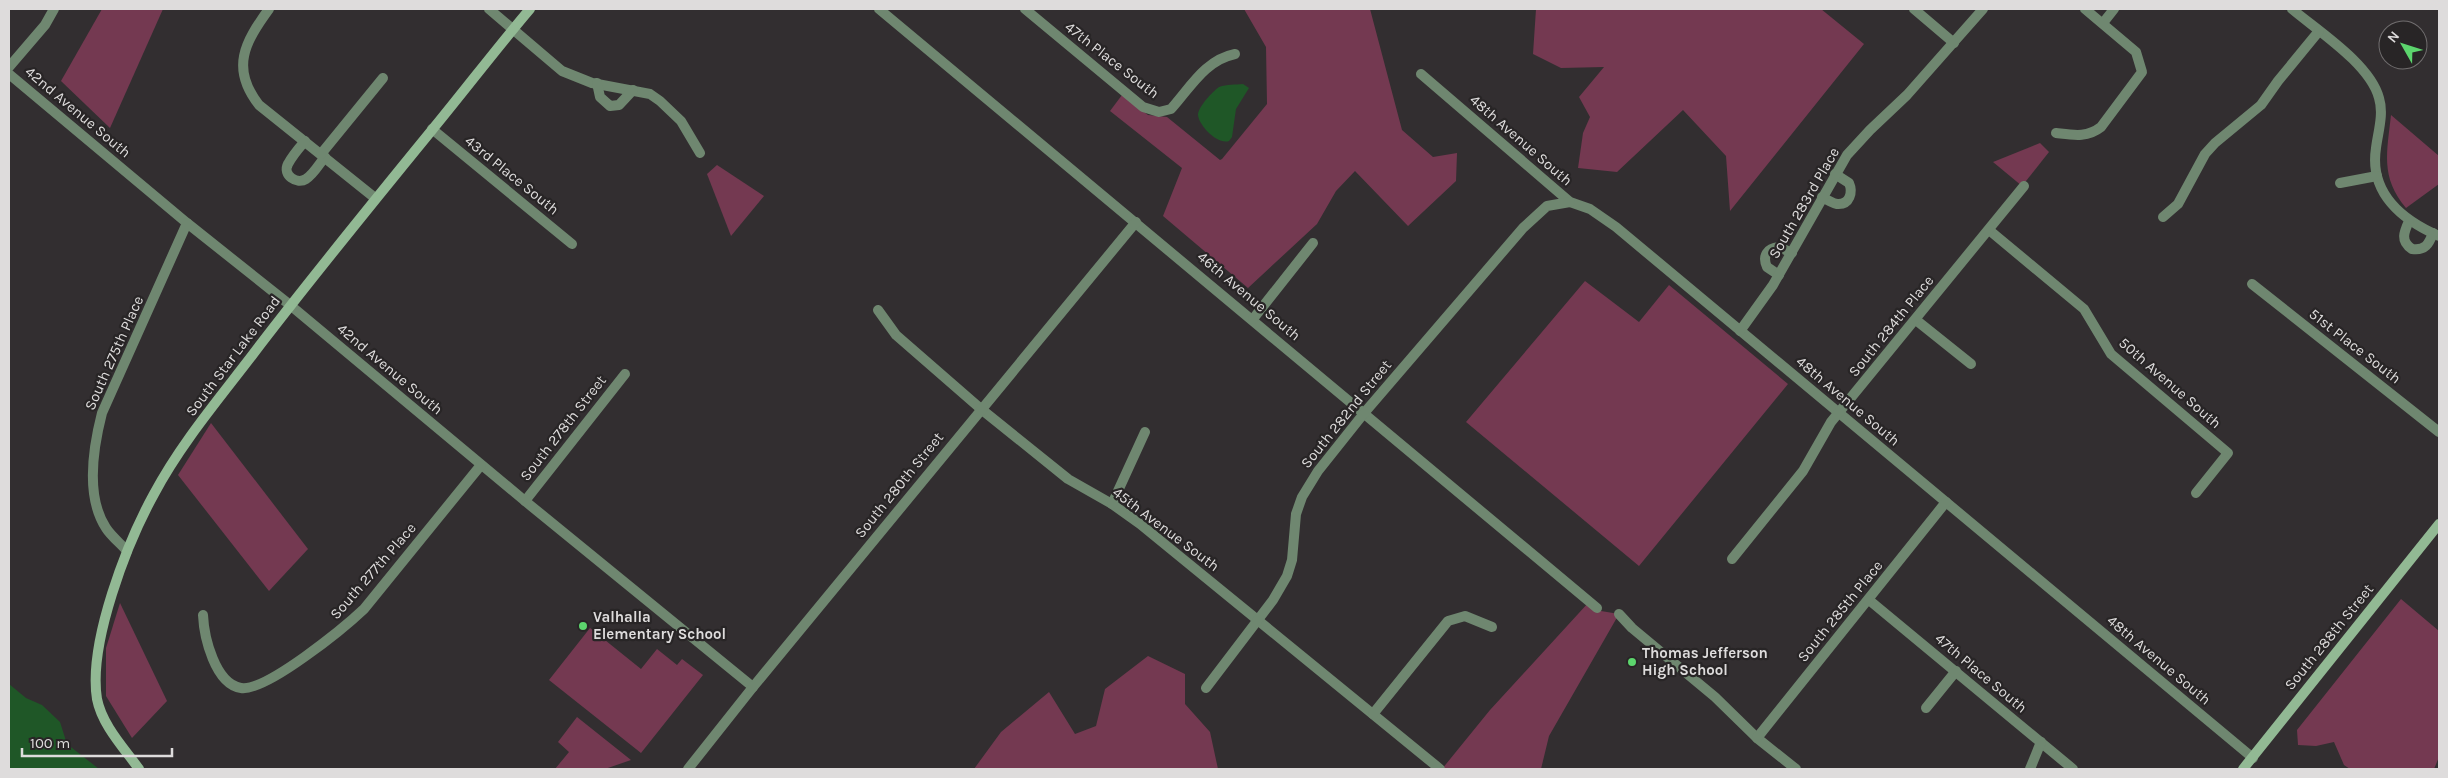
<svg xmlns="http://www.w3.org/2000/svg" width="2448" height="778" font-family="Karla,sans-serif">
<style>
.green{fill:#743951}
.water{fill:#1f5727}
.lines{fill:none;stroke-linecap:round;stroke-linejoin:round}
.street{stroke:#6f8770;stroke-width:10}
.secondary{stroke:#92b994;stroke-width:10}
.poi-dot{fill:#5cd56d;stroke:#282526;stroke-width:2}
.labels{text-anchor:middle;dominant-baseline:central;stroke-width:4.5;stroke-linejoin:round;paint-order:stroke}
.street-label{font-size:15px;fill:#dedcdc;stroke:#282526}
.poi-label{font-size:15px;font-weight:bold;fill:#dedcdc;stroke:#282526;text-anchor:start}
</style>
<rect width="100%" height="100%" fill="#322e30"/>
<g class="green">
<polygon points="102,9 163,9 110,128 61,81"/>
<polygon points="1244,9 1370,9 1402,130 1433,157 1457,153 1456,181 1408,226 1355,171 1336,191 1317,224 1248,288 1163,216 1182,168 1110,111 1122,95 1148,115 1167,117 1220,160 1222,159 1267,104 1266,47"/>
<polygon points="1536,9 1821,9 1864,44 1730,211 1726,156 1683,110 1617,172 1578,168 1583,133 1590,117 1579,97 1604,67 1561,68 1533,54"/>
<path d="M2391,115L2439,156V184L2406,208C2380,177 2387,152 2391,115Z"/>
<polygon points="2040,143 2049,152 2022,186 1993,162"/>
<polygon points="717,165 764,196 731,236 707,174"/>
<polygon points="1585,281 1639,322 1669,285 1788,384 1639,566 1466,422"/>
<polygon points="211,423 308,549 269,591 178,475"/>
<polygon points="2401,599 2439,631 2439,757 2434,769 2350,769 2344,765 2334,742 2316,746 2298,745 2297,730"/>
<polygon points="1589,602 1601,611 1619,614 1549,736 1541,769 1442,769 1490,710"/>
<polygon points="120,603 167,701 132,738 106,696 106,648"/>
<polygon points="590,628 641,669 657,649 677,665 682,659 703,675 641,753 549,680"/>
<polygon points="1148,656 1185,674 1185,704 1210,732 1218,769 974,769 1001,732 1049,692 1075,734 1096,726 1105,689"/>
<polygon points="577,717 631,760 605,769 555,769 569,752 558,742"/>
</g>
<g class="water">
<path d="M1243,84L1249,88L1236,109L1232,137L1229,141C1218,145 1199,126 1198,115C1198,107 1213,91 1219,87C1227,84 1235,85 1243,84Z"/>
<polygon points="9,684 26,698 42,705 60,722 67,744 99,769 9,769"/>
</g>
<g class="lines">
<g class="street">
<path d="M269,9C245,42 230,68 259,105L375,198"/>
<polyline points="489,9 562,71 592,83 650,94 660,101 681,121 700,153"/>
<polyline points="879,9 1597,608"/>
<path d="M1025,9L1143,107L1159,112L1171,109C1190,88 1205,60 1235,54"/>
<polyline points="1914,9 1954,43"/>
<path d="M2292,9C2318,31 2370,64 2379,98C2384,114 2378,132 2376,148C2369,193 2402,220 2439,236"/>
<polyline points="2103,23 2114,9"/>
<polyline points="9,67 45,25 54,9"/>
<polyline points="9,74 187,223 290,305 525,501 753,687"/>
<polyline points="1421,74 1570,202 1590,209 1616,227 2253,758"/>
<polyline points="597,83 600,97 610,106 619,105 633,90"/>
<polyline points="432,129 572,244"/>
<path d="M2056,133C2073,135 2087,138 2101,127L2142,72L2136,52L2085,9"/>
<path d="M305,141C299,148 292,156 288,164C282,175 297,185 306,179C314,174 319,164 325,157"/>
<polyline points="321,154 383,78"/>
<polyline points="2340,183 2377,176"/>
<path d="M1822,197C1827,200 1832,203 1837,204C1850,205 1853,192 1849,183L1835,174"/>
<polyline points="2163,217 2178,204 2205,154 2215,143 2261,105 2278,81 2319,31"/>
<path d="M2409,221C2404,232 2400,241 2412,249C2425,251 2429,244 2433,233"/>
<polyline points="1989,230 2084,309 2111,354 2228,453 2196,493"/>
<path d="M1779,275L1767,267C1762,256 1767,248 1779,247L1792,253"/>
<polyline points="2252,284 2439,432"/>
<polyline points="878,310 896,335 981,409 1068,479 1112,504 1140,524 1440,769"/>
<polyline points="1253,319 1313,243"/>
<polyline points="1916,320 1971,364"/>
<polyline points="1740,331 1773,285 1847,155 1870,130 1907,95 1983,9"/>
<polyline points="525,501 625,374"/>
<polyline points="1112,504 1145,432"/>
<path d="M127,551C121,544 111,536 106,528C85,496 93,448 102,413L187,223"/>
<polyline points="1732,559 1803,471 1831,422 2024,186"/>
<polyline points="1869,600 2073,769"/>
<polyline points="1619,614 1632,628 1715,697 1757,738 1796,769"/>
<path d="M203,615C204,637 215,684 241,688C266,692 345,627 364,609L481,465"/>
<polyline points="1206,688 1273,600 1287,576 1292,560 1296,514 1302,497 1318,471 1365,412 1523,228 1547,206 1570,202"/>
<polyline points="1926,708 1956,671"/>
<polyline points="1373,714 1448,621 1465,616 1492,627"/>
<polyline points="1757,738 1946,502"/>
<polyline points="688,769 753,687 1136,222"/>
<polyline points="2030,769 2041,742"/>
</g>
<g class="secondary">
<path d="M139,769C124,748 102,725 97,699C88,643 127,543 154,494C182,441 224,393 260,345C316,272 374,201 432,130C465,90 496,49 530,9"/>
<polyline points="2243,769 2439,524"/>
</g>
</g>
<g class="poi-dot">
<circle cx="583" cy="626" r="5"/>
<circle cx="1632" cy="662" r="5"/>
</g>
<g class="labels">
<g class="street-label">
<text transform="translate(1112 60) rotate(38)">47th Place South</text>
<text transform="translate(78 112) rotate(40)">42nd Avenue South</text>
<text transform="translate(1521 140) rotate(41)">48th Avenue South</text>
<text transform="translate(512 175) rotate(39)">43rd Place South</text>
<text transform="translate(1804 203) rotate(-60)">South 283rd Place</text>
<text transform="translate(1249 296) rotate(40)">46th Avenue South</text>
<text transform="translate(1891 326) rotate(-51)">South 284th Place</text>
<text transform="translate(2355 346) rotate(38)">51st Place South</text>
<text transform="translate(114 353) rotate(-66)">South 275th Place</text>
<text transform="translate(233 356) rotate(-53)">South Star Lake Road</text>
<text transform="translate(390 369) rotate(40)">42nd Avenue South</text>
<text transform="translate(2170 383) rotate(41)">50th Avenue South</text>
<text transform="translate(1848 401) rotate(40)">48th Avenue South</text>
<text transform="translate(1346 414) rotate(-51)">South 282nd Street</text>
<text transform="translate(563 428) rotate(-52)">South 278th Street</text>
<text transform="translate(899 485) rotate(-51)">South 280th Street</text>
<text transform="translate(1166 529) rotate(37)">45th Avenue South</text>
<text transform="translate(373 571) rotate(-49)">South 277th Place</text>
<text transform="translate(1840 611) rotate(-51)">South 285th Place</text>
<text transform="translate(2329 637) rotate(-51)">South 288th Street</text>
<text transform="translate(2159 660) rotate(40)">48th Avenue South</text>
<text transform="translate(1981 673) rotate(40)">47th Place South</text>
</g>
<g class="poi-label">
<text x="593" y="617">Valhalla<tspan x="593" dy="17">Elementary School</tspan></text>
<text x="1642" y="653">Thomas Jefferson<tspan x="1642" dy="17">High School</tspan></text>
</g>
</g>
<rect width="2448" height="778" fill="none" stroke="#dedcdc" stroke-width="20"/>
<g transform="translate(2403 45) rotate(309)"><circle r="24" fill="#282526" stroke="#716e6f"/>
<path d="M0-4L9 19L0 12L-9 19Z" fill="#5cd56d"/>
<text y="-8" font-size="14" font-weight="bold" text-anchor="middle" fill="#dedcdc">N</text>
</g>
<path d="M22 748v8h150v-8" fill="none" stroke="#dedcdc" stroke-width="2.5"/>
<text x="30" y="748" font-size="15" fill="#dedcdc" stroke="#282526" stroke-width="4" paint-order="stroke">100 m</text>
</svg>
